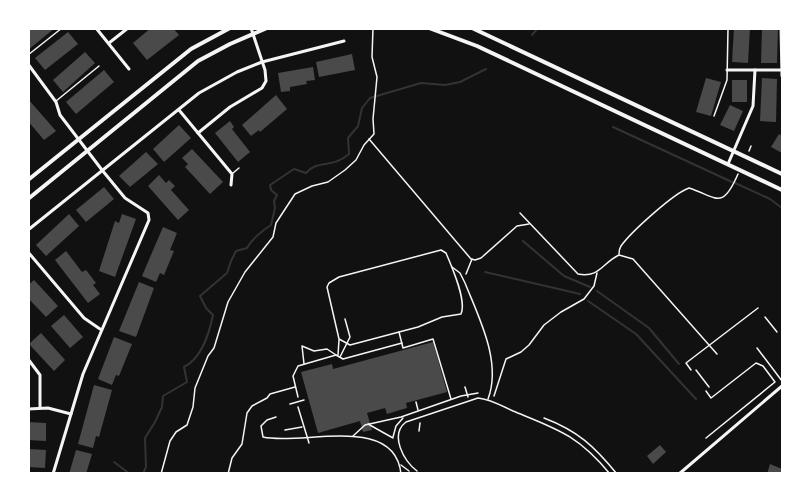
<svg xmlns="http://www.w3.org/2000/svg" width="811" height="502" font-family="Overpass,sans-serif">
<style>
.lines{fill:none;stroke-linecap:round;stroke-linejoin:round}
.stream{stroke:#333;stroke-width:2}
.building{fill:#4a4a4a}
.path{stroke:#f5f5f5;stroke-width:1.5}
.service{stroke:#f5f5f5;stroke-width:1.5}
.minor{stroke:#f5f5f5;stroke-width:3}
.tertiary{stroke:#f5f5f5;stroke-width:4}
</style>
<rect width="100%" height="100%" fill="#111"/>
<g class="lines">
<g class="stream">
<polyline points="532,35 538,28"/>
<polyline points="613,127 732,182"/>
<polyline points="735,183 770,199 782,208"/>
<polyline points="523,241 564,276 590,287"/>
<polyline points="485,272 580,294"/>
<polyline points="597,291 649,328 679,364"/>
<polyline points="588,301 636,334 696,399"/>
<polyline points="114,462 130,474"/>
<path d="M143,474L146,467L145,438L155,422L162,407L163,396L187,382L184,367C202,358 209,334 213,315L206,308L200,296L227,273L231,261L236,251L247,248C251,240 263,230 271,225L275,208L274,201L277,195L271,190L270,185L294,169L306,173C318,159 332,169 349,154L348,138L358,126L362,108L370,98L421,83L445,85L460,82L486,69"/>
</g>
</g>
<g class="building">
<polygon points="30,28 55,28 28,50"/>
<polygon points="151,28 173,28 179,35 147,60 133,43"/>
<polygon points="734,28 750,28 748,63 732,62"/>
<polygon points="762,28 778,28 777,63 761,63"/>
<polygon points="68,32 78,44 45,70 35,58"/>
<polygon points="85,52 95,63 63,92 53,80"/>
<polygon points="352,54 355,70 319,77 316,62"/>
<polygon points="313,67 315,80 306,81 307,84 290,87 290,91 281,92 278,73"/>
<polygon points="104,70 114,82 76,114 66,102"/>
<polygon points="706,78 721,82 711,116 696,112"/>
<polygon points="762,78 777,79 776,122 760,121"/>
<rect x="732" y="80" width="15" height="22"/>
<polygon points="276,95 287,109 260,132 259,130 251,136 242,125"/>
<polygon points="28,99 56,131 44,140 28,121"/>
<polygon points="730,105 743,111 734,131 720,125"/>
<polygon points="230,121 234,127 232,129 250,152 238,162 215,133"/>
<polygon points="179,125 191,138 164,162 153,149"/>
<polygon points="779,134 782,136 782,153 771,147"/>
<polygon points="192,149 223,182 210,194 185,167 188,164 182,158"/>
<polygon points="146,152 158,164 130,187 119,176"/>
<polygon points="159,175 166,183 169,180 175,186 171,190 189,210 178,220 148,186"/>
<polygon points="104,187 114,199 86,222 76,210"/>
<polygon points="69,214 79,226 46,256 36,245"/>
<polygon points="122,214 136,219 115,277 99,271 115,221 119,223"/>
<polygon points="163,227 177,233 170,250 174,251 164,275 160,273 156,282 142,276"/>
<polygon points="66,251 82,272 86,270 96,283 93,285 100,294 88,303 55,260"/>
<polygon points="34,280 58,306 46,317 28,298 28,285"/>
<polygon points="139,282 154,288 136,337 119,331"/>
<polygon points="64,315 83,337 70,348 51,326"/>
<polygon points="41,333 65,360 54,371 29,344"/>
<polygon points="114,337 132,344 119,376 116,375 112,385 98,379"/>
<polygon points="433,342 447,392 406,403 407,408 387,414 385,408 367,413 372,430 363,432 360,421 318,433 301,372 332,364 333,369"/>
<polygon points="94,385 112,390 99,437 96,436 93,448 78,444"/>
<polygon points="28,422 46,423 46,441 28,440"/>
<polygon points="660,445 666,452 653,464 647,456"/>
<polygon points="28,449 46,450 45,468 28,467"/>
<polygon points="76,450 92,454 86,474 69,474"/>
<polygon points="770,464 782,469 782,474 767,474"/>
</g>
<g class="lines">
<g class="path">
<polyline points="369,139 471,259 475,260 481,258 517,226 529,224"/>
<polyline points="749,151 751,146"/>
<path d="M520,213L578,274C600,278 602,263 619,255L633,259L717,354"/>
<path d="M441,250L446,253C452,267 467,301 461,314L442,317L418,327L350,345L339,339L327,287L329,283L339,277Z"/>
<path d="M619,254C619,250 619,249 621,246C631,232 674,193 689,188C717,197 722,211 738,174"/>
<polyline points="466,274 472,259"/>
<polyline points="399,332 403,348 433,339 451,399"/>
<polyline points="338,355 339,340"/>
<polyline points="340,357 350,337 345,319"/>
<polyline points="304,364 302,346 314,351 327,349 336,355"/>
<polyline points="691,370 686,363 758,308"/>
<polyline points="465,387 468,397"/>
<polyline points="706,391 711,398 756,363 763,366 775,382 706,438"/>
<polyline points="494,396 506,359 521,352 529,345 544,325 561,312 584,299 594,286 597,273"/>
<polyline points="298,397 293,376 298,366 336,355 343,359 402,343"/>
<polyline points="416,402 418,410"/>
<polyline points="298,407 309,443"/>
<path d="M276,417L267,420L261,426L263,437C301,446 395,413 401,474"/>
<path d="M544,418C578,431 594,446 617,474"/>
<polyline points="368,424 393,438"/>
<polyline points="285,430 302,427"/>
<polyline points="419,431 420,423"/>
<polyline points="353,436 365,425 401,417 461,396 478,393"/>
<polyline points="393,437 396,426 403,418"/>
<polyline points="401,465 409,471"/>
<polyline points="161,474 170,441 176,432 187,425 193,407 195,388 208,356 214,348 228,302 245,272 273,237 276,223 295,194 312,186 328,182 345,170 356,160 364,145 374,134 373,119 377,77 372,57 373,28"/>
<polyline points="228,474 232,458 242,444 247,413 252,406 267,398 270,394 295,387"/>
</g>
<g class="service">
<polyline points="28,55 62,28"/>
<polyline points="56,101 99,66"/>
<polyline points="714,116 727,80 728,29"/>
<polyline points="233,173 239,168"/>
<path d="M452,267L460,273L465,283C479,318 502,362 488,399"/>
<polyline points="765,317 777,332"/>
<polyline points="757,348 782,381"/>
<polyline points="696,370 709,387"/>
<polyline points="290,404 304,400"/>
<path d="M417,471C404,461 389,435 406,422L478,398C490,399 502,406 513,411C557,429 578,435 610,474"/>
</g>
<g class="minor">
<polyline points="96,28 129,69"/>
<polyline points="781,28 782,76"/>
<polyline points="109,43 128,28"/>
<polyline points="28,64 56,102 60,115 102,170 125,198 148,213 149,220 83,374 53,474"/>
<polyline points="727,70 782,70"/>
<polyline points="179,110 232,174 231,185"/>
<polyline points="198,133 230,107 262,88 266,81 265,70 251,28"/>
<polyline points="728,164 753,106 755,70"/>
<polyline points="28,230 199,93 237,72 262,62 344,41"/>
<polyline points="28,252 84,318 100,329"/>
<polyline points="28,359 40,375 40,408"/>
<polyline points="28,409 48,408 71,414"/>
<polyline points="679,474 782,386"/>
</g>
<g class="tertiary">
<polyline points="429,28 477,46 782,190"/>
<polyline points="472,28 782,174"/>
<polyline points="28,180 191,49 230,28"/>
<polyline points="28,199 198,61 230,44 267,28"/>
</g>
</g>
<rect width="811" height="502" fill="none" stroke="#ffffff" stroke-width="60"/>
</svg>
